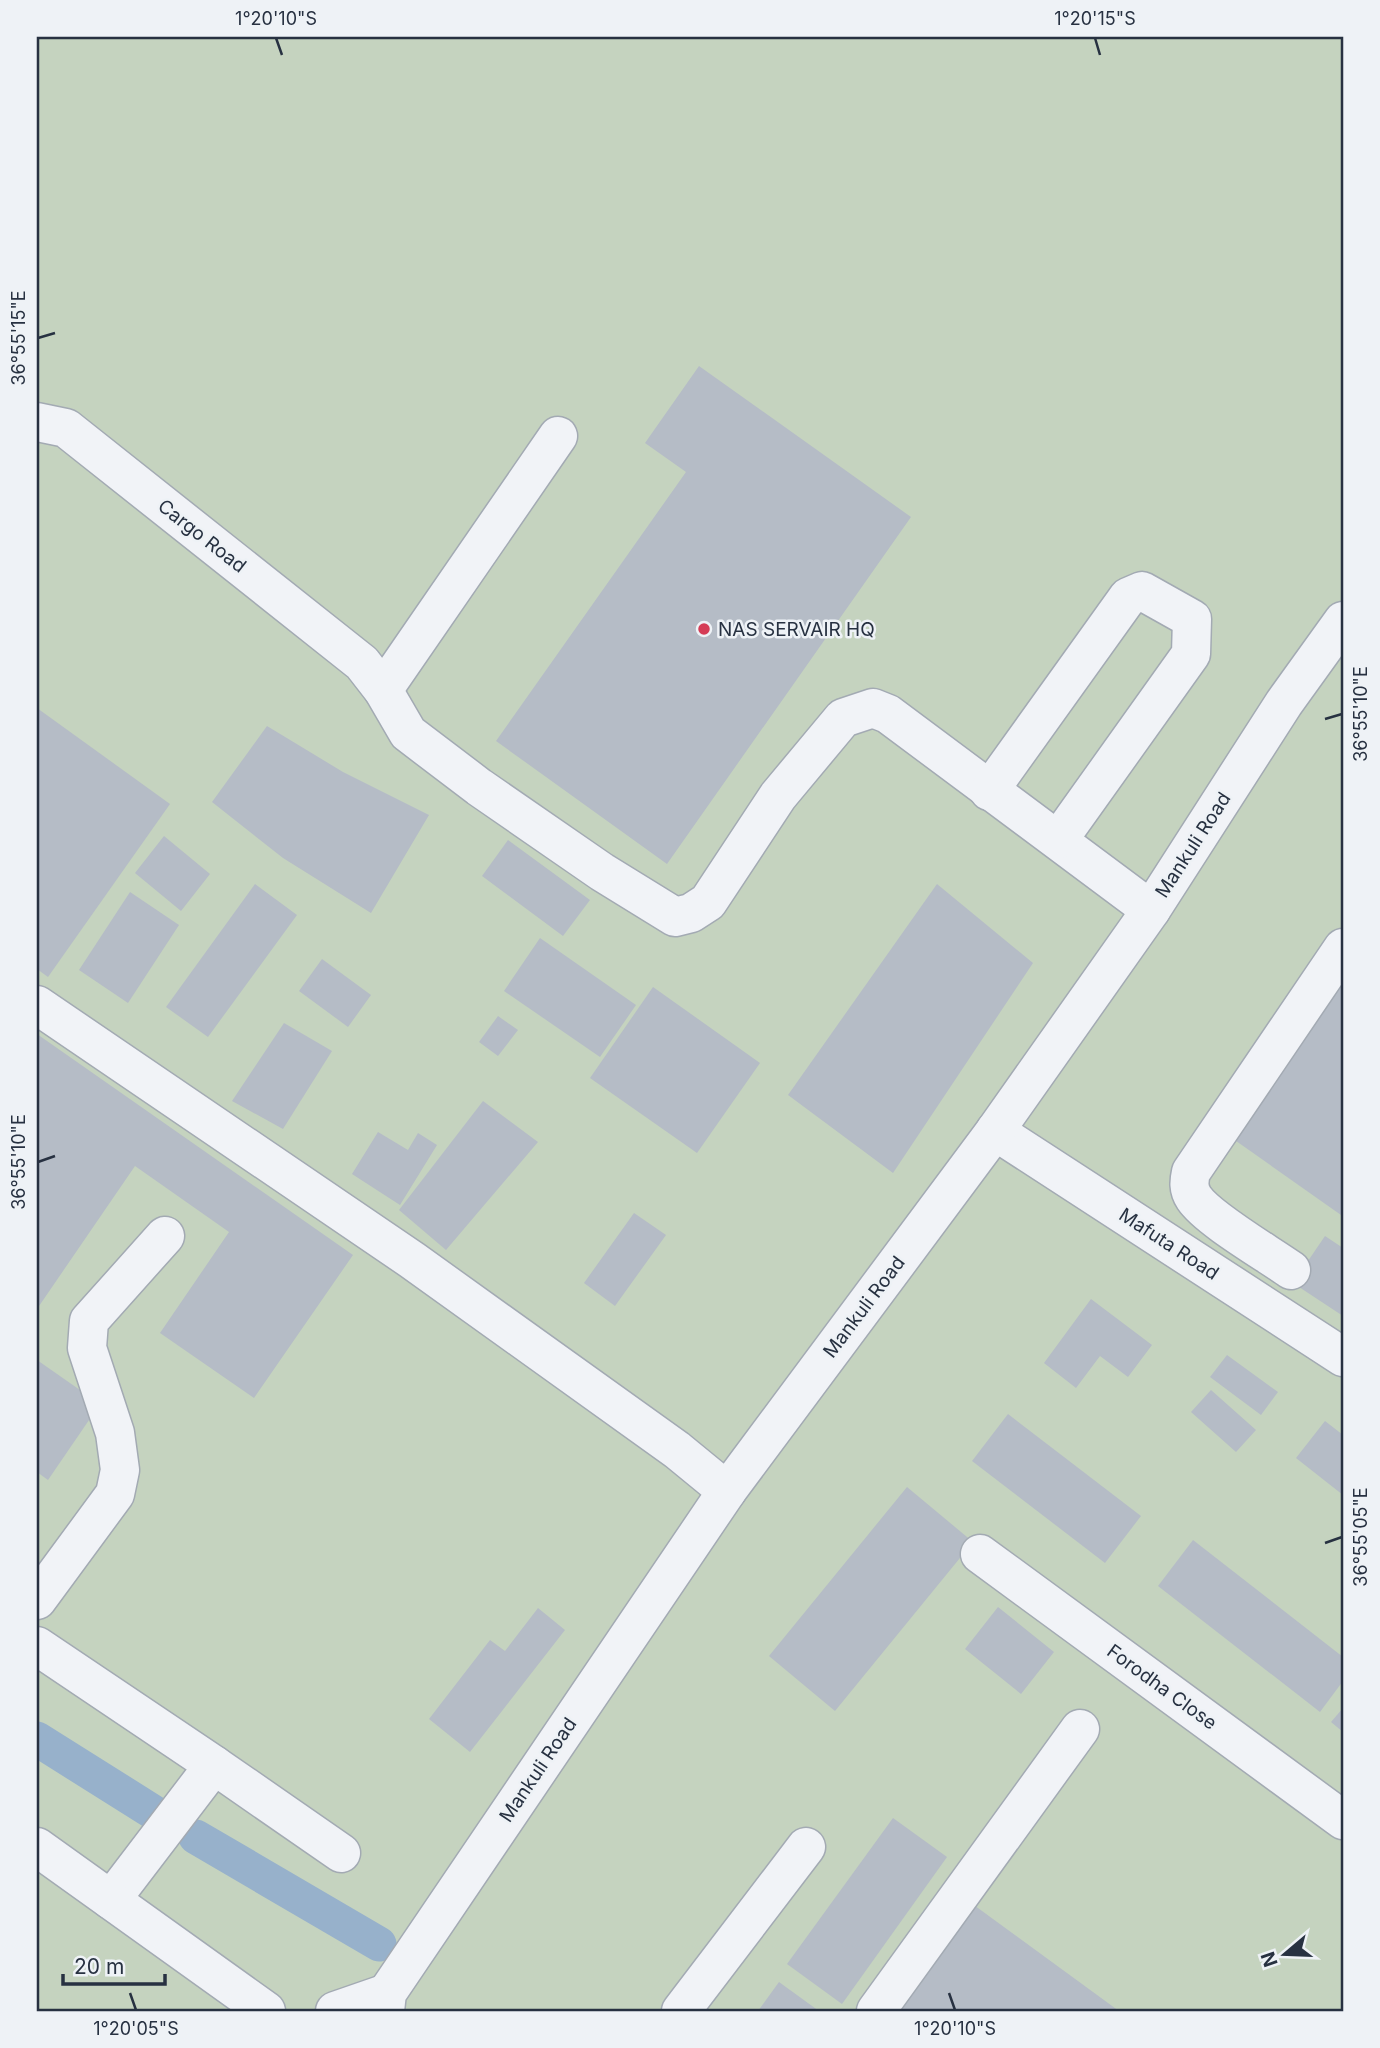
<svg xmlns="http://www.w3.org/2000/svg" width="1380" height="2048" font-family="Inter,sans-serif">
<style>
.green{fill:#c5d3bf}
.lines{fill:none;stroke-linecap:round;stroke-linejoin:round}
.canal{stroke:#97b1cb;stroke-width:35}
.building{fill:#b5bcc6}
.minor-casing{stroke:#a3aab3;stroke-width:41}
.minor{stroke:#f1f3f7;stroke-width:38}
.ticks{fill:none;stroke:#273141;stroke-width:2.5}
.poi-dot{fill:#d53c56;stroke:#eef2f6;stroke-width:2.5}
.labels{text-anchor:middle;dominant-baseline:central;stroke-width:5;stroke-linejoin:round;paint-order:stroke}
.street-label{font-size:19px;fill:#273141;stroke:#eef2f6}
.poi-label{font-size:19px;fill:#273141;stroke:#eef2f6;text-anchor:start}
.neatline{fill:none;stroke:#273141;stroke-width:2.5}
.ticks-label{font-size:18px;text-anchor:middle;fill:#273141}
</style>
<rect width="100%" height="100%" fill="#dee3e9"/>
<rect class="green" x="37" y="37" width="1306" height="1974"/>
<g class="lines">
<g class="canal">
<polyline points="37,1739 153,1812"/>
<polyline points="196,1837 379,1944"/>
</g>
</g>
<g class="building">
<polygon points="699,366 911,517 667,864 496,741 686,472 645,443"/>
<polygon points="37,708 170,804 48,977 37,969"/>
<polygon points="267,726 343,772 429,815 371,913 283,858 212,802"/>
<polygon points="164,836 210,874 181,911 135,873"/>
<polygon points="508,840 590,900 563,936 482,876"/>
<polygon points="255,884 297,915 208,1037 166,1007"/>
<polygon points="937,884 1033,963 893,1173 788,1095"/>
<polygon points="130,892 179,925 128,1003 79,970"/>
<polygon points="540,938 636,1005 600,1057 504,991"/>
<polygon points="322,959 371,995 348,1027 299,991"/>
<polygon points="1343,972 1343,1212 1341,1215 1229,1136"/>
<polygon points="653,987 760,1063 697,1153 590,1078"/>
<polygon points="498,1016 518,1030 498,1056 479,1042"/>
<polygon points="284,1023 332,1051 283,1129 232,1101"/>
<polygon points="37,1034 353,1255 254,1398 160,1333 229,1232 135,1166 37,1309"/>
<polygon points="483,1101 538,1142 446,1250 399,1210"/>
<polygon points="378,1132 408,1150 418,1133 437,1145 400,1205 352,1174"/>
<polygon points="634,1213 666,1235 615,1306 584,1283"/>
<polygon points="1325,1236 1343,1248 1343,1316 1293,1283"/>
<polygon points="1091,1299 1152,1345 1128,1377 1100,1356 1076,1388 1044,1363"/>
<polygon points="1227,1355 1278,1392 1261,1415 1210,1377"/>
<polygon points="37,1360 100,1404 48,1480 37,1472"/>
<polygon points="1211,1390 1256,1430 1236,1452 1191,1412"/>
<polygon points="1008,1414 1141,1516 1105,1563 972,1461"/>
<polygon points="1325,1421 1343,1435 1343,1495 1296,1458"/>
<polygon points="907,1487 973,1542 835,1711 769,1656"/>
<polygon points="1193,1540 1343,1657 1343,1681 1320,1712 1158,1586"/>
<polygon points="998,1607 1054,1652 1021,1694 965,1649"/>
<polygon points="538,1608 565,1630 470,1752 429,1719 490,1640 505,1651"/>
<polygon points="1343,1708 1343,1732 1331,1722"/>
<polygon points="893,1818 947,1857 842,2004 787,1964"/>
<polygon points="967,1900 1119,2011 887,2011"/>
<polygon points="779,1982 819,2011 758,2011"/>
</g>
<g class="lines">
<defs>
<g id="minor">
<polyline points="37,422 66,428 362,663 383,690 408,733 479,787 602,872 675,917 691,913 708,902 778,796 843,718 873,708 888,714 1151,910"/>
<polyline points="383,690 558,436"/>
<polyline points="989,791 1128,597 1142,591 1192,619 1191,654 1059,839"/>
<polyline points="37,1005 412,1260 677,1450 727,1491"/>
<polyline points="995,1131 1343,1357"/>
<path d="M1291,1270C1267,1253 1208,1219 1194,1198C1188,1189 1189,1181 1191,1172L1343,948"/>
<polyline points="980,1554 1343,1820"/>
<polyline points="37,1600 115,1494 120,1470 115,1433 87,1348 89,1321 165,1236"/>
<polyline points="37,1646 214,1765 111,1900"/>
<polyline points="214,1765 341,1853"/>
<polyline points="37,1847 266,2011"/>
<polyline points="335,2011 387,1993"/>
<polyline points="385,2011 387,1993 727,1491 995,1131 1151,910 1284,703 1343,621"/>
<polyline points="681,2011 806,1847"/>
<polyline points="876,2011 1080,1729"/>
</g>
</defs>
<use href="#minor" class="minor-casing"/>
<use href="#minor" class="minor"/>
</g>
<path class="ticks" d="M276,38L282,55M1095,38L1100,55M38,338L55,333M1325,719L1342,714M38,1162L55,1156M1325,1543L1342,1537M130,1993L136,2010M949,1993L955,2010"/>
<circle class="poi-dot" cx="704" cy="629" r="7"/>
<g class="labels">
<g class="street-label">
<text transform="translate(202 536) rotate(38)">Cargo Road</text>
<text transform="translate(1193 845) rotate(-57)">Mankuli Road</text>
<text transform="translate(1169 1244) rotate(33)">Mafuta Road</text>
<text transform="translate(864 1307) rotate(-53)">Mankuli Road</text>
<text transform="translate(1162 1687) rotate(36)">Forodha Close</text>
<text transform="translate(538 1770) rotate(-56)">Mankuli Road</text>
</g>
<g class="poi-label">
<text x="718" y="629">NAS SERVAIR HQ</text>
</g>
</g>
<rect width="1380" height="2048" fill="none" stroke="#eef2f6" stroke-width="77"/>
<g transform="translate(1285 1954) rotate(251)" stroke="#eef2f6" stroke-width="5" paint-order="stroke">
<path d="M0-5L12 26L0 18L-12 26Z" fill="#273141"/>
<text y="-10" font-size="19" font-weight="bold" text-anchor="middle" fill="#273141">N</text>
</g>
<path d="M63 1974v10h102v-10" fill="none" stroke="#273141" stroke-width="3.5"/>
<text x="74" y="1974" font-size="21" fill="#273141" stroke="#eef2f6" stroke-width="5" paint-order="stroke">20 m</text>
<rect x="38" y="38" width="1304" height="1972" class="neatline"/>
<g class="ticks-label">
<text x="276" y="25">1°20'10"S</text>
<text x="1095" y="25">1°20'15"S</text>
<text transform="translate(19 338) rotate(-90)" y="6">36°55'15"E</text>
<text transform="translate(1361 714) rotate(-90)" y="6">36°55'10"E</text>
<text transform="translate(19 1162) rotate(-90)" y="6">36°55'10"E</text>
<text transform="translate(1361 1537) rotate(-90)" y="6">36°55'05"E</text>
<text x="136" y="2035">1°20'05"S</text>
<text x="955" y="2035">1°20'10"S</text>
</g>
</svg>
